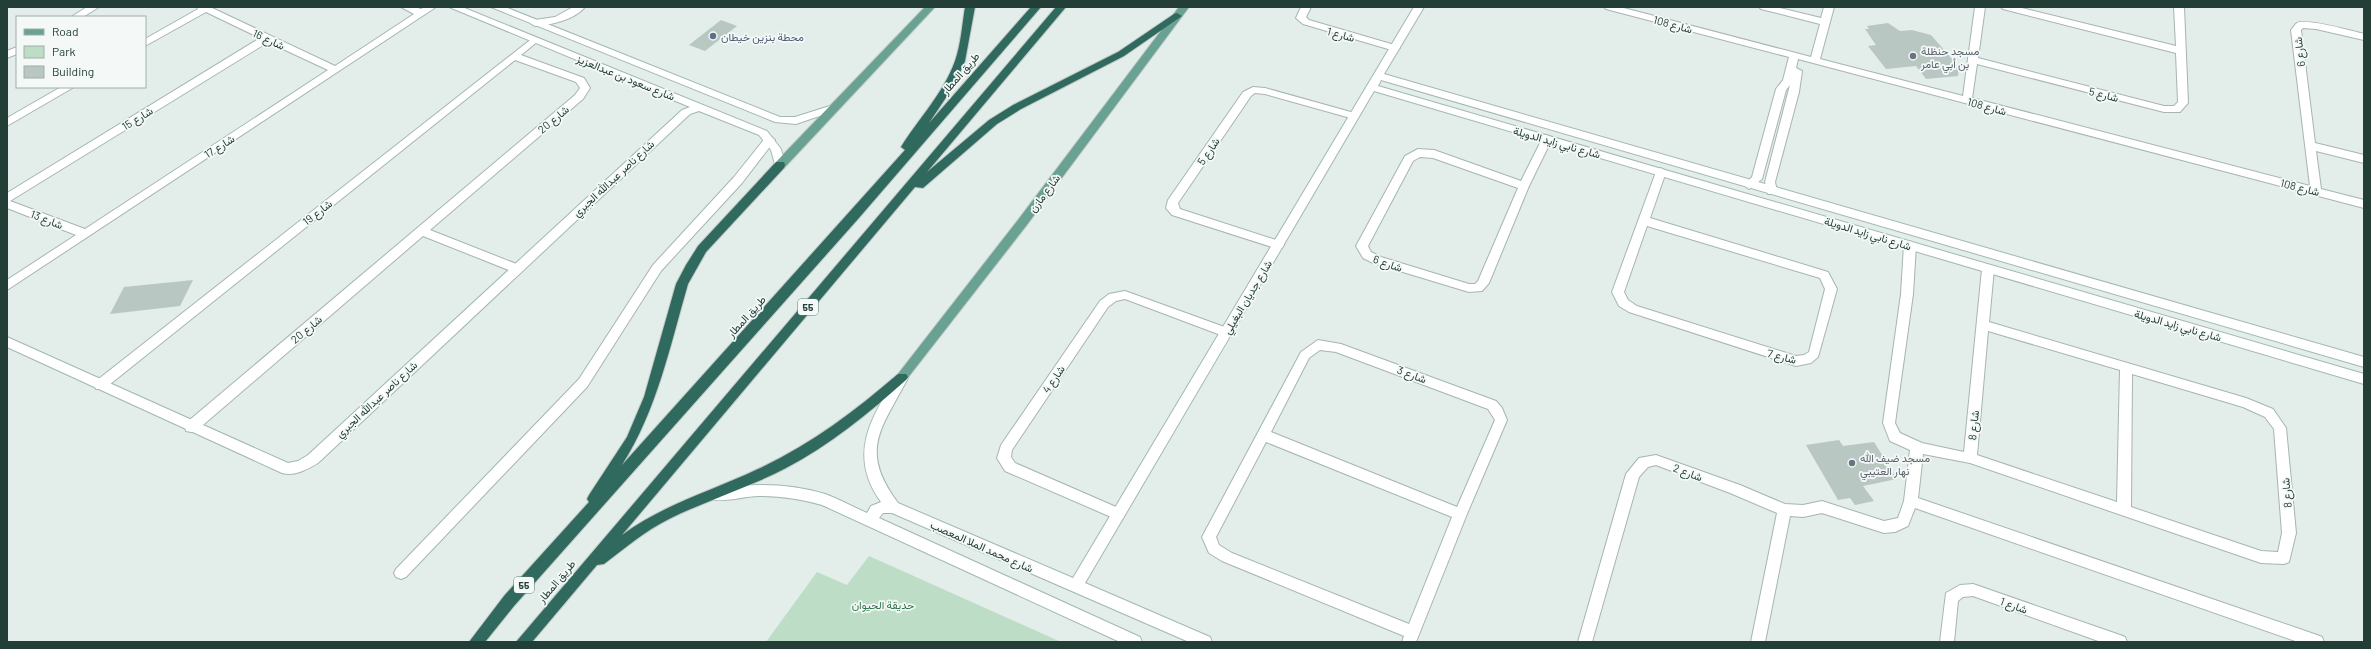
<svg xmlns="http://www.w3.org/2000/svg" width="2371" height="649" font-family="Barlow,Vazirmatn,sans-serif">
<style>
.green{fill:#bdddc6}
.building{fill:#b9c7c2}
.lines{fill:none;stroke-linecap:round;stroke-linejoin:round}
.street-casing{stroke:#a6b5b0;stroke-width:2}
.secondary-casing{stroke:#a2b8b1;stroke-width:2}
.primary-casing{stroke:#c1c9c7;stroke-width:2}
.highway-casing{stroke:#c1c9c7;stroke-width:2}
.street{fill:#fff;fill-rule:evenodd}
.secondary{fill:#fff;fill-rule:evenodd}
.primary{fill:#69a193;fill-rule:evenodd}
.highway{fill:#30695e;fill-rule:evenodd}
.service-dot{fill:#5c6f8a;stroke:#f4f9f7;stroke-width:1.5}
.worship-dot{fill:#6b7280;stroke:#f4f9f7;stroke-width:1.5}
.labels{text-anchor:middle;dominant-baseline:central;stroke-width:3.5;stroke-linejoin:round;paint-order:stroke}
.shield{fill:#f4f9f7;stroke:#627671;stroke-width:1}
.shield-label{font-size:10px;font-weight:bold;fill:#233e37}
.street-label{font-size:11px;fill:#233e37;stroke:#f4f9f7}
.service-label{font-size:11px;fill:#4e5e75;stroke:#f4f9f7;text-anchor:start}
.worship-label{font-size:11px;fill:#5b616d;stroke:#f4f9f7;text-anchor:start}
.park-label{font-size:11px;fill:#2e744a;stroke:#f4f9f7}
</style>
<rect width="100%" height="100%" fill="#e3ede9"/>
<polygon class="green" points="869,556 1061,642 766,642 817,572 847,585"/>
<g class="building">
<polygon points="721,20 737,26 705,51 689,45"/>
<polygon points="1888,23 1900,31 1912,30 1931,35 1959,67 1958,76 1926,79 1916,66 1886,69 1868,46 1876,45 1865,29 1869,29 1867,26"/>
<polygon points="193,280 180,306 110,314 124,287"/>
<polygon points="1839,440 1843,446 1874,442 1897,479 1863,486 1874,501 1855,505 1850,498 1838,500 1806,445"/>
</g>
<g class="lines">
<defs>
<g id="street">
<polygon points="87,7 99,7 83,17 71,17"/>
<path d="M197,7H210L335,66L414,14L401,7H415L421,9L425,7H436L7,290V280L76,235L7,208V193L260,38L206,12L145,46V39L198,9ZM268,42L328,70L85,229L10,201Z"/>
<path d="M573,7H585C574,20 551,25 535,26L530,23L535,20L555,17Z"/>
<polygon points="1301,7 1311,7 1306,17 1309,20 1398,46 1400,48 1395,51 1303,24 1296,18"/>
<path d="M1604,7H1620L1811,57L1820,24L1761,9L1759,7H1776L1821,18L1824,7H1834L1820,59L1963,96L1975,7H1985L1978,58L2164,106H2174L2178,102L2176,53L2003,9L2001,7H2018L2176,46L2174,7H2184L2188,103L2180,112H2164L1977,64L1972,98L2310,186L2291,30C2293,28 2295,24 2297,23C2306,18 2352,31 2364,34V40L2316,29L2303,28L2301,30L2315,143L2364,155V163L2316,151L2321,189L2364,200V208L1798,59L1796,68L1802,71L1799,92L1775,182L1777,191L1776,194H1768L1765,182L1790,85L1786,90L1762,179L1749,189L1744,185L1752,177L1776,89L1783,80L1789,57L1606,9Z"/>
<polygon points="534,37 539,40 537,42 521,55 584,78 590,88 583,99 430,230 519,265 521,268 519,271 511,271 423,236 196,431 191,432 186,431 185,427 186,423 575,95 580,88 576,82 515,60 104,389 96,389 94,385 96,381"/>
<polygon points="17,47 17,54 7,58 7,51"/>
<polygon points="61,87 74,87 7,126 7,118"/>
<polygon points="1253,87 1265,88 1358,114 1359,116 1354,119 1265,94 1255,93 1251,96 1178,203 1180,209 1282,242 1284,245 1282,248 1278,249 1172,215 1166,208 1168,200 1243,92"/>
<path d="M1547,135L1552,139L1529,186L1489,283L1482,291L1469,292L1373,263L1363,258L1356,246L1405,156L1418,149L1434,150L1521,181L1542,139ZM1420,157L1433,158L1518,188L1478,281L1475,284H1469L1381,257L1371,252L1368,246L1413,161Z"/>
<polygon points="770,136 775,140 742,183 661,271 587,387 406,577 401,579 396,577 394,573 396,569 579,379 653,265 734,177 766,137"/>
<path d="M1661,168L1666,172L1650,218L1828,272L1837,289L1818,357L1811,363L1796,366L1629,312L1619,306L1612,292L1656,172ZM1647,226L1820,278L1825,289L1809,352L1804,355L1796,356L1637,306L1628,300L1624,292Z"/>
<path d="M1910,241L1916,245L1913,294L1895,423L1900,433L1922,443L1964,452L1982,269L1988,265L1994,269L1989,322L2246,398L2273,409L2286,428L2296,533L2289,562L2284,564L2261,563L1970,463L1923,454L1918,498L2317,635L2322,637L2324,642H2298L1915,508L1908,526L1895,532L1884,533L1822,513L1803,517L1790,516L1765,642H1751L1777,513L1730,493L1656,465L1648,467L1639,477L1592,642H1578L1626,474L1639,458L1656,455L1740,485L1785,504L1803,505L1822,501L1884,521L1898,518L1904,501L1910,450L1890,441L1883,423L1901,294L1904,245ZM1988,331L2120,370L2117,502L1977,455ZM2132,374L2243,407L2265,417L2274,429L2282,533L2278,552L2261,551L2131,507Z"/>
<polygon points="1125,291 1230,329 1232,332 1230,335 1226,337 1125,299 1116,301 1108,307 1012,450 1011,457 1015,463 1123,510 1125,514 1123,518 1118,520 1005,471 997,458 1001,445 1100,301 1109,294"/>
<path d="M1318,340L1341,344L1496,401L1502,408L1507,420L1467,514L1416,642H1402L1404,636L1222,561L1209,553L1202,537L1301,352ZM1320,350L1336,352L1488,409L1495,420L1457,507L1271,432L1309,358ZM1266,442L1452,517L1409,624L1232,553L1219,545L1216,537Z"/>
<polygon points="1973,584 2120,635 2125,637 2127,642 2101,642 1973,596 1963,597 1958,601 1954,642 1940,642 1946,593 1960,585"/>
</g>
<g id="secondary">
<path d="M449,7H462L767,131L781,149L785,165L784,168H776L771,150L759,135L699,111L690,114L318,463C308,469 294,477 282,473L7,347V337L288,463L298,461L308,455L682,110L690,107Z"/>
<polygon points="491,7 505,7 780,117 795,117 833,105 838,108 837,110 796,124 775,122"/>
<path d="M1414,7H1424L1384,74L2364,357V367L1381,80L1378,86L2364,374V384L1374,91L1085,583L1210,637L1212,642H1189L892,513H883L879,518L1140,637L1142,642H1120L822,505C801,499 780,496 758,496C746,496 723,503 712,499L710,495L712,491L717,489C753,483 789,483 825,494C839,499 853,507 867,513L871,506L881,502C847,455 871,417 898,375H906L908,378C882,428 858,450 898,503L1073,578Z"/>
</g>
<g id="primary">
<polygon points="925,7 935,7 784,168 776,168 775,165 776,162"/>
<polygon points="1179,7 1189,7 1026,226 906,380 898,380 896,377 898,374 1018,220"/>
</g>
<g id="highway">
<path d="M965,7H975L965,61L955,84L929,123L1031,7H1041L858,219L514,606L485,642H469L504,596L589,502L587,499L589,495L627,437L644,397L676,284L686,265L698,246L776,162H784L785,165L784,168L706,252L688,284C670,346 657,410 622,465L905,150L901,147C919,118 943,94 955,61C961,44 962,25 965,7Z"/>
<path d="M1056,7H1066L927,172L989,120L1013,105L1118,52L1174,14L1177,13L1182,16L1124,56L1021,109L997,124L923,188L915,187L622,535C664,504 712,491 758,469C810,445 855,411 898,374H906L908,377L906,380C869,413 830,445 786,468C748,488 707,500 669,519C645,531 625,548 604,564L597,565L532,642H516Z"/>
</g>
</defs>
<use href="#street" class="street-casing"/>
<use href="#secondary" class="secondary-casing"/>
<use href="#primary" class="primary-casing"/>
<use href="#highway" class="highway-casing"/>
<use href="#street" class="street"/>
<use href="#secondary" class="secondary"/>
<use href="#primary" class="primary"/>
<use href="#highway" class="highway"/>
</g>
<circle class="service-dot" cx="713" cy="36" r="4"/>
<g class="worship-dot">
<circle cx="1913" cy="56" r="4"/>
<circle cx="1852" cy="463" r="4"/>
</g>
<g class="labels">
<g class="shield">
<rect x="798" y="299" width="20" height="16" rx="3"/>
<rect x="514" y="577" width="20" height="16" rx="3"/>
</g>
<g class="shield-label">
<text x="808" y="307">55</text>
<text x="524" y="585">55</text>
</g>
<g class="street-label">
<text transform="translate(1673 24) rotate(15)">شارع 108</text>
<text transform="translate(1341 34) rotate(15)">شارع 1</text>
<text transform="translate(269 39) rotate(25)">شارع 16</text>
<text transform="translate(2299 52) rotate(-97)">شارع 6</text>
<text transform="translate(960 73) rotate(-49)">طريق المطار</text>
<text transform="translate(626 77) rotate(22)">شارع سعود بن عبدالعزيز</text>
<text transform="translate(2104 94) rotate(14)">شارع 5</text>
<text transform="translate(1987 106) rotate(15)">شارع 108</text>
<text transform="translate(137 118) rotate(-32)">شارع 15</text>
<text transform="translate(553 119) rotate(-40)">شارع 20</text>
<text transform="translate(1557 142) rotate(16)">شارع نابي زايد الدويلة</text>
<text transform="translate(219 146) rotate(-33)">شارع 17</text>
<text transform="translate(1208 151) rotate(-56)">شارع 5</text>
<text transform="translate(613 178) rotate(-43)">شارع ناصر عبدالله الجبري</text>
<text transform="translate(2300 187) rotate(14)">شارع 108</text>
<text transform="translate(1044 193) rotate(-53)">شارع مازن</text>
<text transform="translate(317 212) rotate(-38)">شارع 19</text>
<text transform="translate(47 219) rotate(21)">شارع 13</text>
<text transform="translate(1868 233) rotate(17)">شارع نابي زايد الدويلة</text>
<text transform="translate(1388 263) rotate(19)">شارع 6</text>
<text transform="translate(1247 297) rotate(-59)">شارع جديان البغيلي</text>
<text transform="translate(746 316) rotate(-48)">طريق المطار</text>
<text transform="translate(2178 325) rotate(16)">شارع نابي زايد الدويلة</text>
<text transform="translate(306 329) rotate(-40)">شارع 20</text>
<text transform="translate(1782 356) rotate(14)">شارع 7</text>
<text transform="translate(1412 374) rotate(20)">شارع 3</text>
<text transform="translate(1053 379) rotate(-56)">شارع 4</text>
<text transform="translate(376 399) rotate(-43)">شارع ناصر عبدالله الجبري</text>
<text transform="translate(1973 425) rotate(-84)">شارع 8</text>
<text transform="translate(1688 472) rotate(20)">شارع 2</text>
<text transform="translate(2286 493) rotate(-95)">شارع 8</text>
<text transform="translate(982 546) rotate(24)">شارع محمد الملا المعصب</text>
<text transform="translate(556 581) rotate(-50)">طريق المطار</text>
<text transform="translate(2014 605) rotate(20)">شارع 1</text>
</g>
<g class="service-label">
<text x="721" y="36">محطة بنزين خيطان</text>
</g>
<g class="worship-label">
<text x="1921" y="50">مسجد حنظلة<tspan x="1921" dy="13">بن أبي عامر</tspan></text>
<text x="1860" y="457">مسجد ضيف الله<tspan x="1860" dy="13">نهار العتيبي</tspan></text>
</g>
<g class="park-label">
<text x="883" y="604">حديقة الحيوان</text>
</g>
</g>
<rect width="2371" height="649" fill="none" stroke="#233e37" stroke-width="16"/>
<rect x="16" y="16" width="130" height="72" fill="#f4f9f7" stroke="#a0aeaa"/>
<rect x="24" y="29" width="20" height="6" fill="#69a193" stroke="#a0aeaa"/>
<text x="52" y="36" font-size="12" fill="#233e37">Road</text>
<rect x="24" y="46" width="20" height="12" fill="#bdddc6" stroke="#a0aeaa"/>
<text x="52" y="56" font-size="12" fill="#233e37">Park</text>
<rect x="24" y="66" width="20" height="12" fill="#b9c7c2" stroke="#a0aeaa"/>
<text x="52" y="76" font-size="12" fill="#233e37">Building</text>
</svg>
